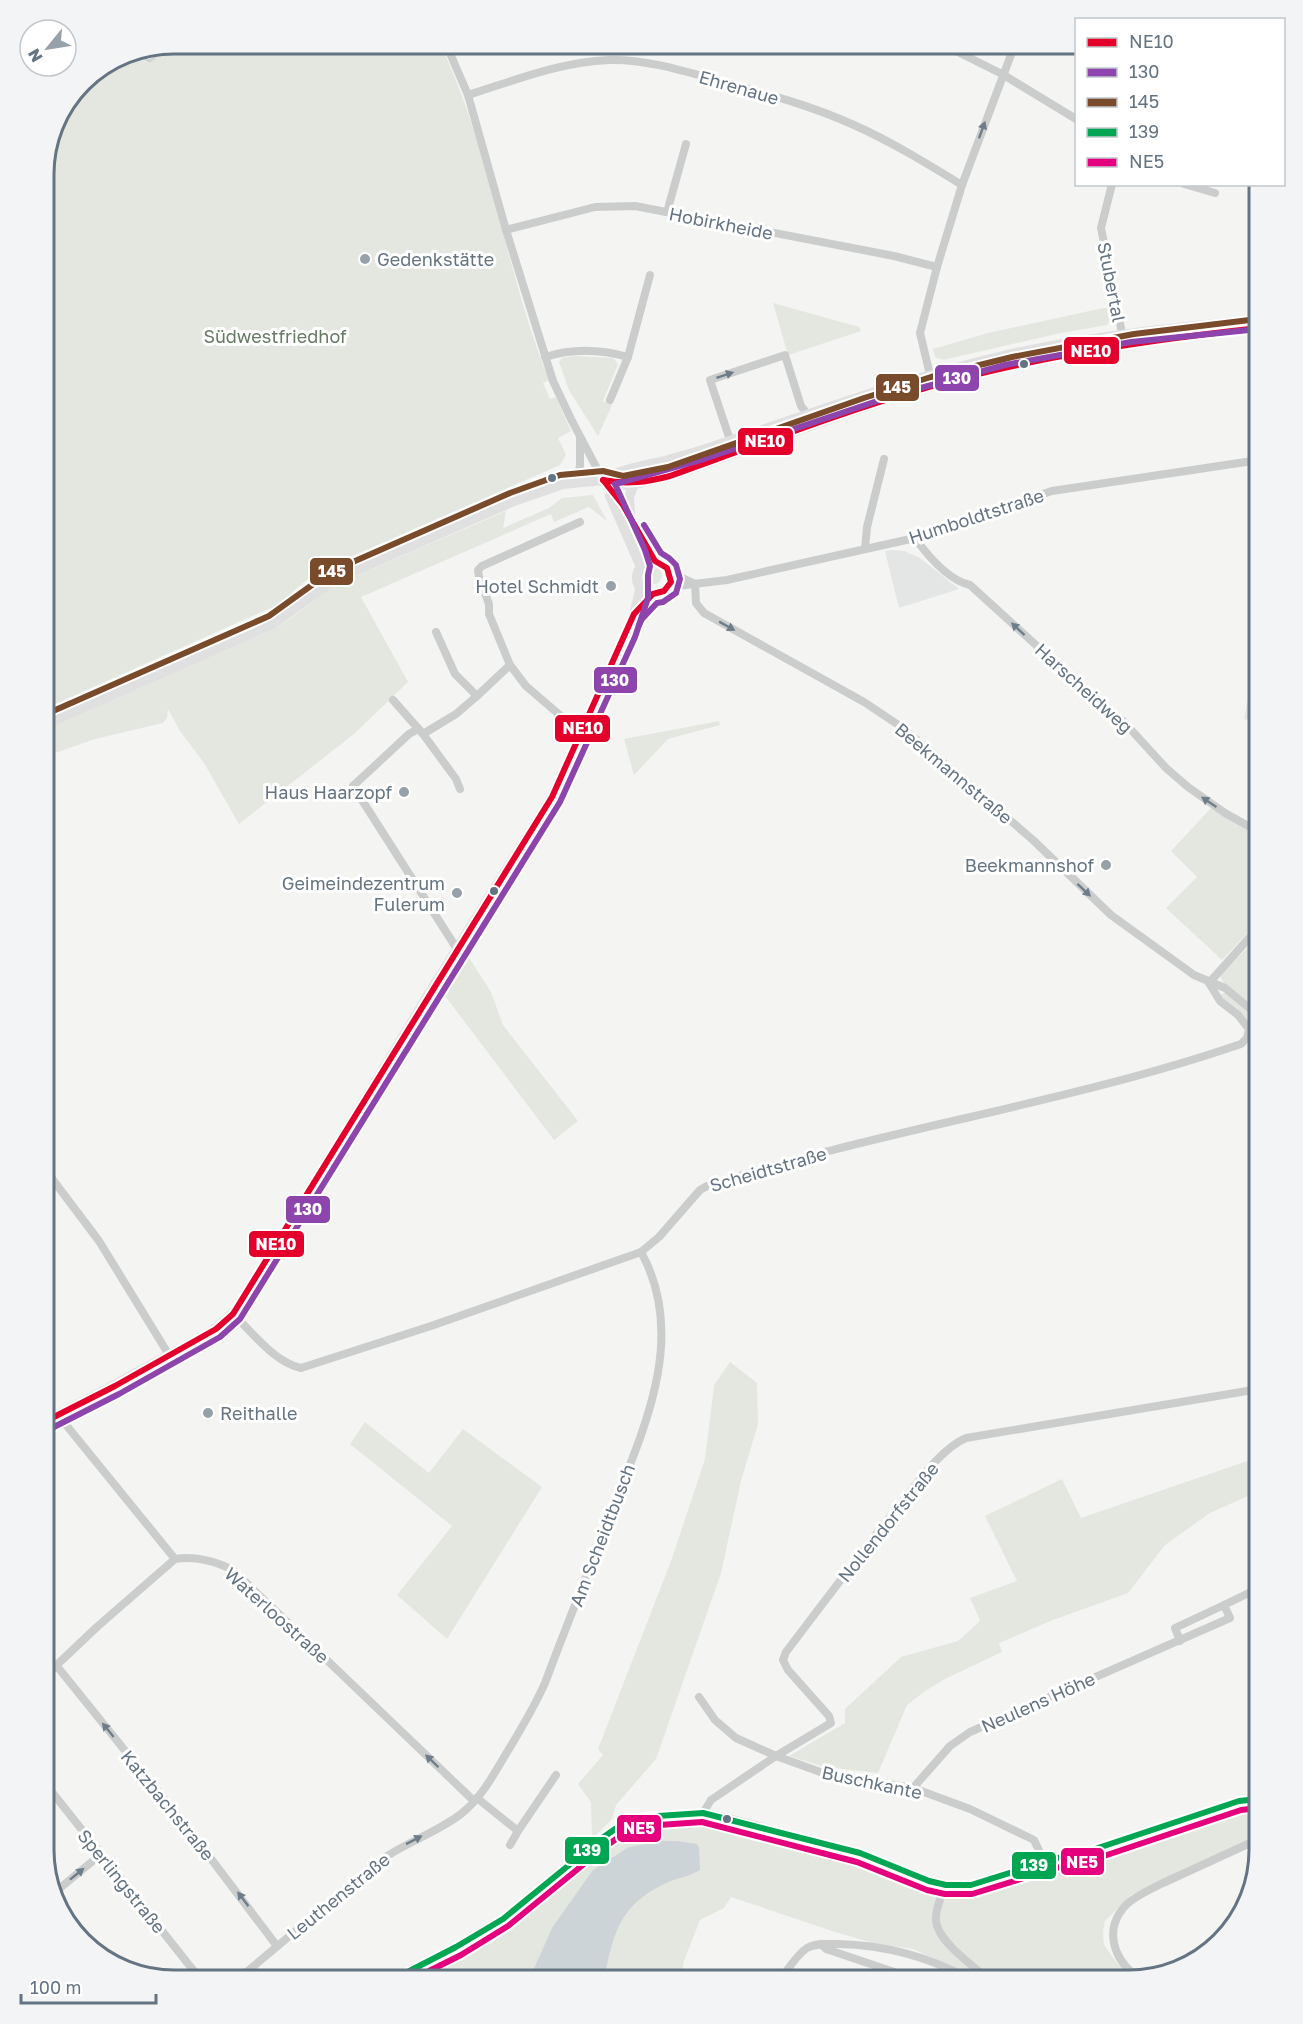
<svg xmlns="http://www.w3.org/2000/svg" width="1303" height="2024" font-family="'Golos Text',sans-serif">
<style>
.built{fill:#e4e6e5}
.green{fill:#e4e7e0}
.water{fill:#ccd4d7}
.lines{fill:none;stroke-linecap:round;stroke-linejoin:round}
.stream{stroke:#ccd4d7;stroke-width:3}
.street{stroke:#cbcdcd;stroke-width:8}
.secondary{stroke:#e0e0e0;stroke-width:10}
.bus-1-casing{stroke:#fff;stroke-width:10}
.bus-2-casing{stroke:#fff;stroke-width:10}
.bus-3-casing{stroke:#fff;stroke-width:10}
.bus-4-casing{stroke:#fff;stroke-width:10}
.bus-5-casing{stroke:#fff;stroke-width:10}
.bus-1{stroke:#e4002b;stroke-width:6}
.bus-2{stroke:#8e44ad;stroke-width:6}
.bus-3{stroke:#7a4b2a;stroke-width:6}
.bus-4{stroke:#00a651;stroke-width:6}
.bus-5{stroke:#e5007d;stroke-width:6}
.oneway{fill:#6e7d8a}
.poi-dot{fill:#96a1a9;stroke:#fff;stroke-width:2}
.bus-dot{fill:#647482;stroke:#fff;stroke-width:2}
.labels{text-anchor:middle;dominant-baseline:central;stroke-width:6;stroke-linejoin:round;paint-order:stroke}
.street-label{font-size:18px;fill:#647482;stroke:#fff}
.poi-label{font-size:18px;fill:#647482;stroke:#fff;text-anchor:end}
.park-label{font-size:18px;fill:#667a63;stroke:#fff}
.rim{fill:none;stroke:#647482;stroke-width:3}
.line-badge{stroke:#fff;stroke-width:2}
.badge-label{font-size:16px;text-anchor:middle;font-weight:bold;fill:#fff}
</style>
<rect width="100%" height="100%" fill="#f4f4f2"/>
<g class="built">
<polygon points="892,550 904,551 920,558 959,589 899,608 885,551"/>
<polygon points="1259,644 1259,723 1244,719"/>
</g>
<g class="green">
<path d="M173,44H440C491,150 505,271 549,380L543,383L550,399L556,397L571,431L558,438L566,455L560,465L327,567L309,578L277,605L44,709V165L57,116L82,81L124,53L128,52L148,63L159,46Z"/>
<polygon points="773,303 859,327 861,331 788,355"/>
<polygon points="1108,307 1111,319 1107,325 1061,333 943,360 935,357 933,349 988,333"/>
<polygon points="1086,344 1074,350 945,380 938,376 1001,360"/>
<polygon points="574,356 613,358 618,364 603,401 612,405 598,436 569,390 559,362 562,358"/>
<polygon points="724,448 723,452 670,473 624,481 623,476 663,467"/>
<path d="M593,495L607,521L589,507L554,522L551,514L361,597L408,682L354,734L239,824L204,763L180,731L168,709L167,718L163,723L95,739L44,757V730L274,629C297,616 315,598 337,584L506,511L503,528L549,508L562,498Z"/>
<circle cx="654" cy="576" r="8"/>
<polygon points="1259,593 1259,629 1251,628"/>
<polygon points="719,721 720,725 668,739 634,775 624,739"/>
<polygon points="1212,807 1259,835 1259,921 1222,960 1166,908 1197,877 1171,851"/>
<polygon points="1259,936 1259,1015 1226,987 1220,976"/>
<polygon points="464,950 491,992 503,1025 578,1121 554,1140 442,992 458,966 456,964"/>
<polygon points="1223,993 1228,993 1259,1019 1259,1038 1222,999 1221,995"/>
<polygon points="730,1362 757,1383 758,1424 741,1481 721,1573 656,1759 616,1805 612,1819 592,1839 591,1802 578,1784 603,1755 598,1749 671,1561 705,1459 714,1385"/>
<polygon points="365,1422 429,1473 463,1429 542,1487 447,1639 397,1595 452,1526 350,1444"/>
<polygon points="1259,1457 1259,1491 1210,1513 1165,1545 1128,1593 1053,1620 999,1643 1002,1652 947,1678 925,1691 907,1705 878,1773 825,1767 789,1756 845,1723 845,1709 901,1657 958,1641 978,1623 980,1620 970,1598 1017,1581 985,1516 1062,1479 1081,1518"/>
<polygon points="1259,1806 1259,1835 1131,1895 1105,1921 1103,1932 1104,1945 1117,1963 1134,1980 981,1980 913,1949 873,1943 835,1932 731,1897 724,1908 700,1920 684,1961 680,1980 417,1980 493,1942 622,1832 678,1820 708,1822 825,1851 931,1889 955,1894 974,1892 1158,1838 1197,1822 1227,1815 1227,1812"/>
</g>
<path class="water" d="M661,1841H677L697,1844L699,1848L700,1870C689,1877 677,1878 666,1883C619,1905 613,1934 604,1980H529L552,1928L593,1870L629,1847Z"/>
<g class="lines">
<g class="stream">
<polyline points="132,52 149,61 154,58 162,46"/>
<path d="M80,84C89,82 100,77 102,68"/>
<polyline points="1257,184 1259,189"/>
</g>
<g class="street">
<polyline points="446,44 468,95 506,230 553,381 571,419 603,480"/>
<polyline points="942,44 1002,74 1076,119"/>
<path d="M468,95C513,81 560,62 609,60C646,59 684,71 720,81C765,93 812,106 854,125C892,142 926,163 962,185"/>
<polyline points="1112,184 1101,228 1123,338"/>
<polyline points="1184,184 1215,193"/>
<polyline points="667,212 686,144"/>
<polyline points="506,230 595,207 635,206 894,256 937,267"/>
<path d="M545,357C573,348 600,349 628,357"/>
<polyline points="931,379 920,333 937,267 962,185 1015,44"/>
<polyline points="610,400 628,357 650,275"/>
<polyline points="726,457 730,440 710,380 785,355 801,406 810,417"/>
<polyline points="576,482 580,466 580,438"/>
<polyline points="580,522 482,566 478,570 479,577 489,604 489,614 510,665 526,686 569,723 583,730"/>
<path d="M915,538C928,556 948,580 970,585L1070,676L1123,721L1166,768L1188,787L1225,813L1259,832"/>
<polyline points="865,549 867,527 884,459"/>
<polyline points="671,576 682,578 695,584"/>
<polyline points="695,584 696,603 704,613 864,702 903,728 1033,840 1111,915 1194,975 1225,988 1259,1016"/>
<polyline points="669,587 727,580 915,538 937,529 1052,491 1259,460"/>
<polyline points="436,632 455,674 477,696 510,665"/>
<polyline points="393,700 423,734 456,779 460,789"/>
<polyline points="418,729 409,734 353,786 457,949"/>
<polyline points="423,734 456,714 477,696"/>
<polyline points="1209,983 1259,927"/>
<polyline points="44,1168 99,1241 169,1355"/>
<path d="M233,1314C253,1333 274,1362 301,1368L431,1326L641,1252L659,1237L700,1190L707,1186C882,1129 1066,1104 1241,1044L1247,1038L1249,1029L1238,1015L1220,1001L1209,983"/>
<polyline points="58,1415 175,1559"/>
<path d="M175,1559C195,1556 217,1561 234,1571L474,1801"/>
<polyline points="1180,1641 1175,1628 1224,1605"/>
<polyline points="56,1665 193,1835 277,1946"/>
<polyline points="44,1677 98,1626 175,1559"/>
<polyline points="699,1697 715,1720 736,1738 776,1756 826,1774 913,1788 970,1809 1034,1840 1045,1863"/>
<polyline points="44,1782 201,1980"/>
<polyline points="913,1788 950,1746 970,1732 1230,1618 1224,1605 1259,1588"/>
<polyline points="477,1798 518,1831 556,1775"/>
<path d="M703,1813L711,1800L776,1756L831,1723L829,1716L788,1670L783,1660L786,1652C824,1602 862,1551 902,1502C918,1482 942,1448 966,1438L1259,1389"/>
<polyline points="510,1845 518,1831"/>
<path d="M946,1885C942,1895 936,1906 936,1917C934,1940 974,1966 989,1980"/>
<polyline points="54,1893 100,1855"/>
<polyline points="821,1944 826,1949 918,1980"/>
<path d="M1139,1978C1114,1961 1102,1929 1127,1904C1137,1895 1151,1889 1163,1883C1195,1868 1227,1854 1259,1839"/>
<path d="M237,1980L378,1862C404,1843 436,1833 461,1814C480,1799 491,1779 503,1759C518,1734 533,1710 545,1683C565,1629 587,1576 607,1522C640,1438 690,1340 641,1252"/>
<polyline points="392,1980 456,1947 503,1919 601,1839 615,1829 643,1817 703,1813 732,1819 860,1853 929,1881 946,1885 971,1885 1032,1867 1061,1857 1092,1850 1239,1801 1259,1799"/>
<path d="M407,1980C441,1964 475,1945 506,1923C553,1889 594,1842 648,1821"/>
<path d="M780,1980C788,1970 796,1955 807,1948C816,1943 828,1944 838,1944C886,1945 930,1957 971,1980"/>
</g>
<g class="secondary">
<path d="M603,480C623,468 646,466 668,460C683,456 697,452 712,447C808,415 904,379 1003,356C1087,337 1173,327 1259,320"/>
<polyline points="603,480 623,505 655,561"/>
<polyline points="610,496 641,567"/>
<polyline points="630,514 629,497 634,484"/>
<circle cx="654" cy="578" r="17"/>
<path d="M44,725L273,624L334,580L514,501L563,484L603,480L622,485L634,484L670,476C757,446 844,411 933,386C1040,356 1149,339 1259,328"/>
<path d="M44,1422C85,1401 126,1379 167,1356C197,1340 221,1330 242,1302L435,984L552,797L627,633L634,614L641,587"/>
</g>
<defs>
<g id="bus-1">
<path d="M603,480C627,485 647,482 670,476C757,445 843,411 932,386C1039,356 1149,340 1259,328"/>
<polyline points="44,1422 115,1386 216,1329 233,1314 552,797 634,614 653,594 664,591 671,582 667,568 655,561 623,505 603,480"/>
</g>
<g id="bus-2">
<polyline points="639,625 642,619 657,603 663,602 676,593 680,579 676,565 669,558 661,553 644,525"/>
<polyline points="48,1430 119,1394 220,1337 240,1319 560,802 635,637 648,598 648,575 650,566 645,550 615,484 704,459 895,395 1005,365 1131,342 1259,329"/>
</g>
<polyline id="bus-3" points="44,715 269,616 330,572 510,493 560,475 603,471 623,476 668,467 864,398 931,377 1012,357 1134,334 1258,319"/>
<polyline id="bus-4" points="392,1980 456,1947 503,1919 601,1839 615,1829 643,1817 703,1813 860,1853 929,1881 946,1885 971,1885 1061,1857 1092,1850 1239,1801 1259,1799"/>
<polyline id="bus-5" points="411,1980 461,1955 508,1926 606,1846 619,1837 645,1826 702,1822 857,1862 927,1890 945,1894 972,1894 1063,1866 1095,1859 1241,1810 1259,1808"/>
</defs>
<use href="#bus-1" class="bus-1-casing"/>
<use href="#bus-2" class="bus-2-casing"/>
<use href="#bus-3" class="bus-3-casing"/>
<use href="#bus-4" class="bus-4-casing"/>
<use href="#bus-5" class="bus-5-casing"/>
<use href="#bus-1" class="bus-1"/>
<use href="#bus-2" class="bus-2"/>
<use href="#bus-3" class="bus-3"/>
<use href="#bus-4" class="bus-4"/>
<use href="#bus-5" class="bus-5"/>
</g>
<defs><path id="oneway-solid" d="M-6-.8H1V-3.2L6.5 0L1 3.2V.8H-6Z" transform="scale(1.5)"/></defs>
<g class="oneway">
<use href="#oneway-solid" transform="translate(982 130) rotate(-70)"/>
<use href="#oneway-solid" transform="translate(725 375) rotate(-18)"/>
<use href="#oneway-solid" transform="translate(727 626) rotate(29)"/>
<use href="#oneway-solid" transform="translate(1018 629) rotate(-137)"/>
<use href="#oneway-solid" transform="translate(1209 802) rotate(-146)"/>
<use href="#oneway-solid" transform="translate(1084 890) rotate(43)"/>
<use href="#oneway-solid" transform="translate(108 1730) rotate(-129)"/>
<use href="#oneway-solid" transform="translate(432 1761) rotate(-136)"/>
<use href="#oneway-solid" transform="translate(414 1840) rotate(-27)"/>
<use href="#oneway-solid" transform="translate(77 1874) rotate(-39)"/>
<use href="#oneway-solid" transform="translate(243 1899) rotate(-127)"/>
</g>
<g class="poi-dot">
<circle cx="365" cy="259" r="6"/>
<circle cx="611" cy="586" r="6"/>
<circle cx="404" cy="792" r="6"/>
<circle cx="1106" cy="865" r="6"/>
<circle cx="457" cy="893" r="6"/>
<circle cx="208" cy="1413" r="6"/>
</g>
<g class="bus-dot">
<circle cx="1024" cy="364" r="5"/>
<circle cx="552" cy="478" r="5"/>
<circle cx="494" cy="891" r="5"/>
<circle cx="727" cy="1819" r="5"/>
</g>
<g class="labels">
<g class="street-label">
<text transform="translate(739 87) rotate(16)">Ehrenaue</text>
<text transform="translate(721 223) rotate(11)">Hobirkheide</text>
<text transform="translate(1112 282) rotate(79)">Stubertal</text>
<text transform="translate(976 516) rotate(-18)">Humboldtstraße</text>
<text transform="translate(1084 688) rotate(42)">Harscheidweg</text>
<text transform="translate(954 773) rotate(40)">Beekmannstraße</text>
<text transform="translate(768 1169) rotate(-16)">Scheidtstraße</text>
<text transform="translate(888 1522) rotate(-51)">Nollendorfstraße</text>
<text transform="translate(602 1535) rotate(-69)">Am Scheidtbusch</text>
<text transform="translate(277 1615) rotate(42)">Waterloostraße</text>
<text transform="translate(1038 1702) rotate(-24)">Neulens Höhe</text>
<text transform="translate(872 1782) rotate(12)">Buschkante</text>
<text transform="translate(168 1805) rotate(51)">Katzbachstraße</text>
<text transform="translate(122 1881) rotate(51)">Sperlingstraße</text>
<text transform="translate(338 1896) rotate(-39)">Leuthenstraße</text>
</g>
<g class="poi-label">
<text x="377" y="259" text-anchor="start">Gedenkstätte</text>
<text x="599" y="586">Hotel Schmidt</text>
<text x="392" y="792">Haus Haarzopf</text>
<text x="1094" y="865">Beekmannshof</text>
<text x="445" y="883">Geimeindezentrum<tspan x="445" dy="21">Fulerum</tspan></text>
<text x="220" y="1413" text-anchor="start">Reithalle</text>
</g>
<g class="park-label">
<text x="275" y="336">Südwestfriedhof</text>
</g>
</g>
<path d="M0 0H1303V2024H0ZM174 54H1129A120 120 0 0 1 1249 174V1850A120 120 0 0 1 1129 1970H174A120 120 0 0 1 54 1850V174A120 120 0 0 1 174 54Z" fill="#f3f4f5" fill-rule="evenodd"/>
<path class="rim" d="M174 54H1129A120 120 0 0 1 1249 174V1850A120 120 0 0 1 1129 1970H174A120 120 0 0 1 54 1850V174A120 120 0 0 1 174 54Z"/>
<g class="line-badge">
<rect x="1063" y="336" width="57" height="29" rx="6" fill="#e4002b"/>
<rect x="934" y="364" width="46" height="28" rx="6" fill="#8e44ad"/>
<rect x="875" y="373" width="45" height="29" rx="6" fill="#7a4b2a"/>
<rect x="737" y="427" width="57" height="29" rx="6" fill="#e4002b"/>
<rect x="309" y="557" width="45" height="29" rx="6" fill="#7a4b2a"/>
<rect x="593" y="666" width="45" height="28" rx="6" fill="#8e44ad"/>
<rect x="554" y="714" width="57" height="29" rx="6" fill="#e4002b"/>
<rect x="285" y="1195" width="46" height="29" rx="6" fill="#8e44ad"/>
<rect x="248" y="1230" width="57" height="28" rx="6" fill="#e4002b"/>
<rect x="616" y="1814" width="46" height="29" rx="6" fill="#e5007d"/>
<rect x="564" y="1836" width="46" height="29" rx="6" fill="#00a651"/>
<rect x="1060" y="1847" width="45" height="29" rx="6" fill="#e5007d"/>
<rect x="1011" y="1851" width="46" height="29" rx="6" fill="#00a651"/>
</g>
<g class="badge-label">
<text x="1091" y="357">NE10</text>
<text x="957" y="384">130</text>
<text x="897" y="393">145</text>
<text x="765" y="447">NE10</text>
<text x="332" y="577">145</text>
<text x="615" y="686">130</text>
<text x="583" y="734">NE10</text>
<text x="308" y="1215">130</text>
<text x="276" y="1250">NE10</text>
<text x="639" y="1834">NE5</text>
<text x="587" y="1856">139</text>
<text x="1082" y="1868">NE5</text>
<text x="1034" y="1871">139</text>
</g>
<rect x="1075" y="18" width="210" height="168" fill="#ffffff" stroke="#c1c7cd" stroke-width="1.5"/>
<rect x="1087" y="38" width="30" height="9" fill="#e4002b" stroke="#c1c7cd" stroke-width="1.5"/>
<text x="1129" y="48" font-size="18" fill="#647482">NE10</text>
<rect x="1087" y="68" width="30" height="9" fill="#8e44ad" stroke="#c1c7cd" stroke-width="1.5"/>
<text x="1129" y="78" font-size="18" fill="#647482">130</text>
<rect x="1087" y="98" width="30" height="9" fill="#7a4b2a" stroke="#c1c7cd" stroke-width="1.5"/>
<text x="1129" y="108" font-size="18" fill="#647482">145</text>
<rect x="1087" y="128" width="30" height="9" fill="#00a651" stroke="#c1c7cd" stroke-width="1.5"/>
<text x="1129" y="138" font-size="18" fill="#647482">139</text>
<rect x="1087" y="158" width="30" height="9" fill="#e5007d" stroke="#c1c7cd" stroke-width="1.5"/>
<text x="1129" y="168" font-size="18" fill="#647482">NE5</text>
<g transform="translate(48 48) rotate(240)"><circle r="28" fill="#ffffff" stroke="#c1c7cd" stroke-width="1.5"/>
<path d="M0-4.5L10 22L0 15L-10 22Z" fill="#96a1a9"/>
<text y="-9" font-size="16" font-weight="bold" text-anchor="middle" fill="#647482">N</text>
</g>
<path d="M21 1994v9h135v-9" fill="none" stroke="#647482" stroke-width="3"/>
<text x="30" y="1994" font-size="18" fill="#647482" stroke="#ffffff" stroke-width="4.5" paint-order="stroke">100 m</text>
</svg>
